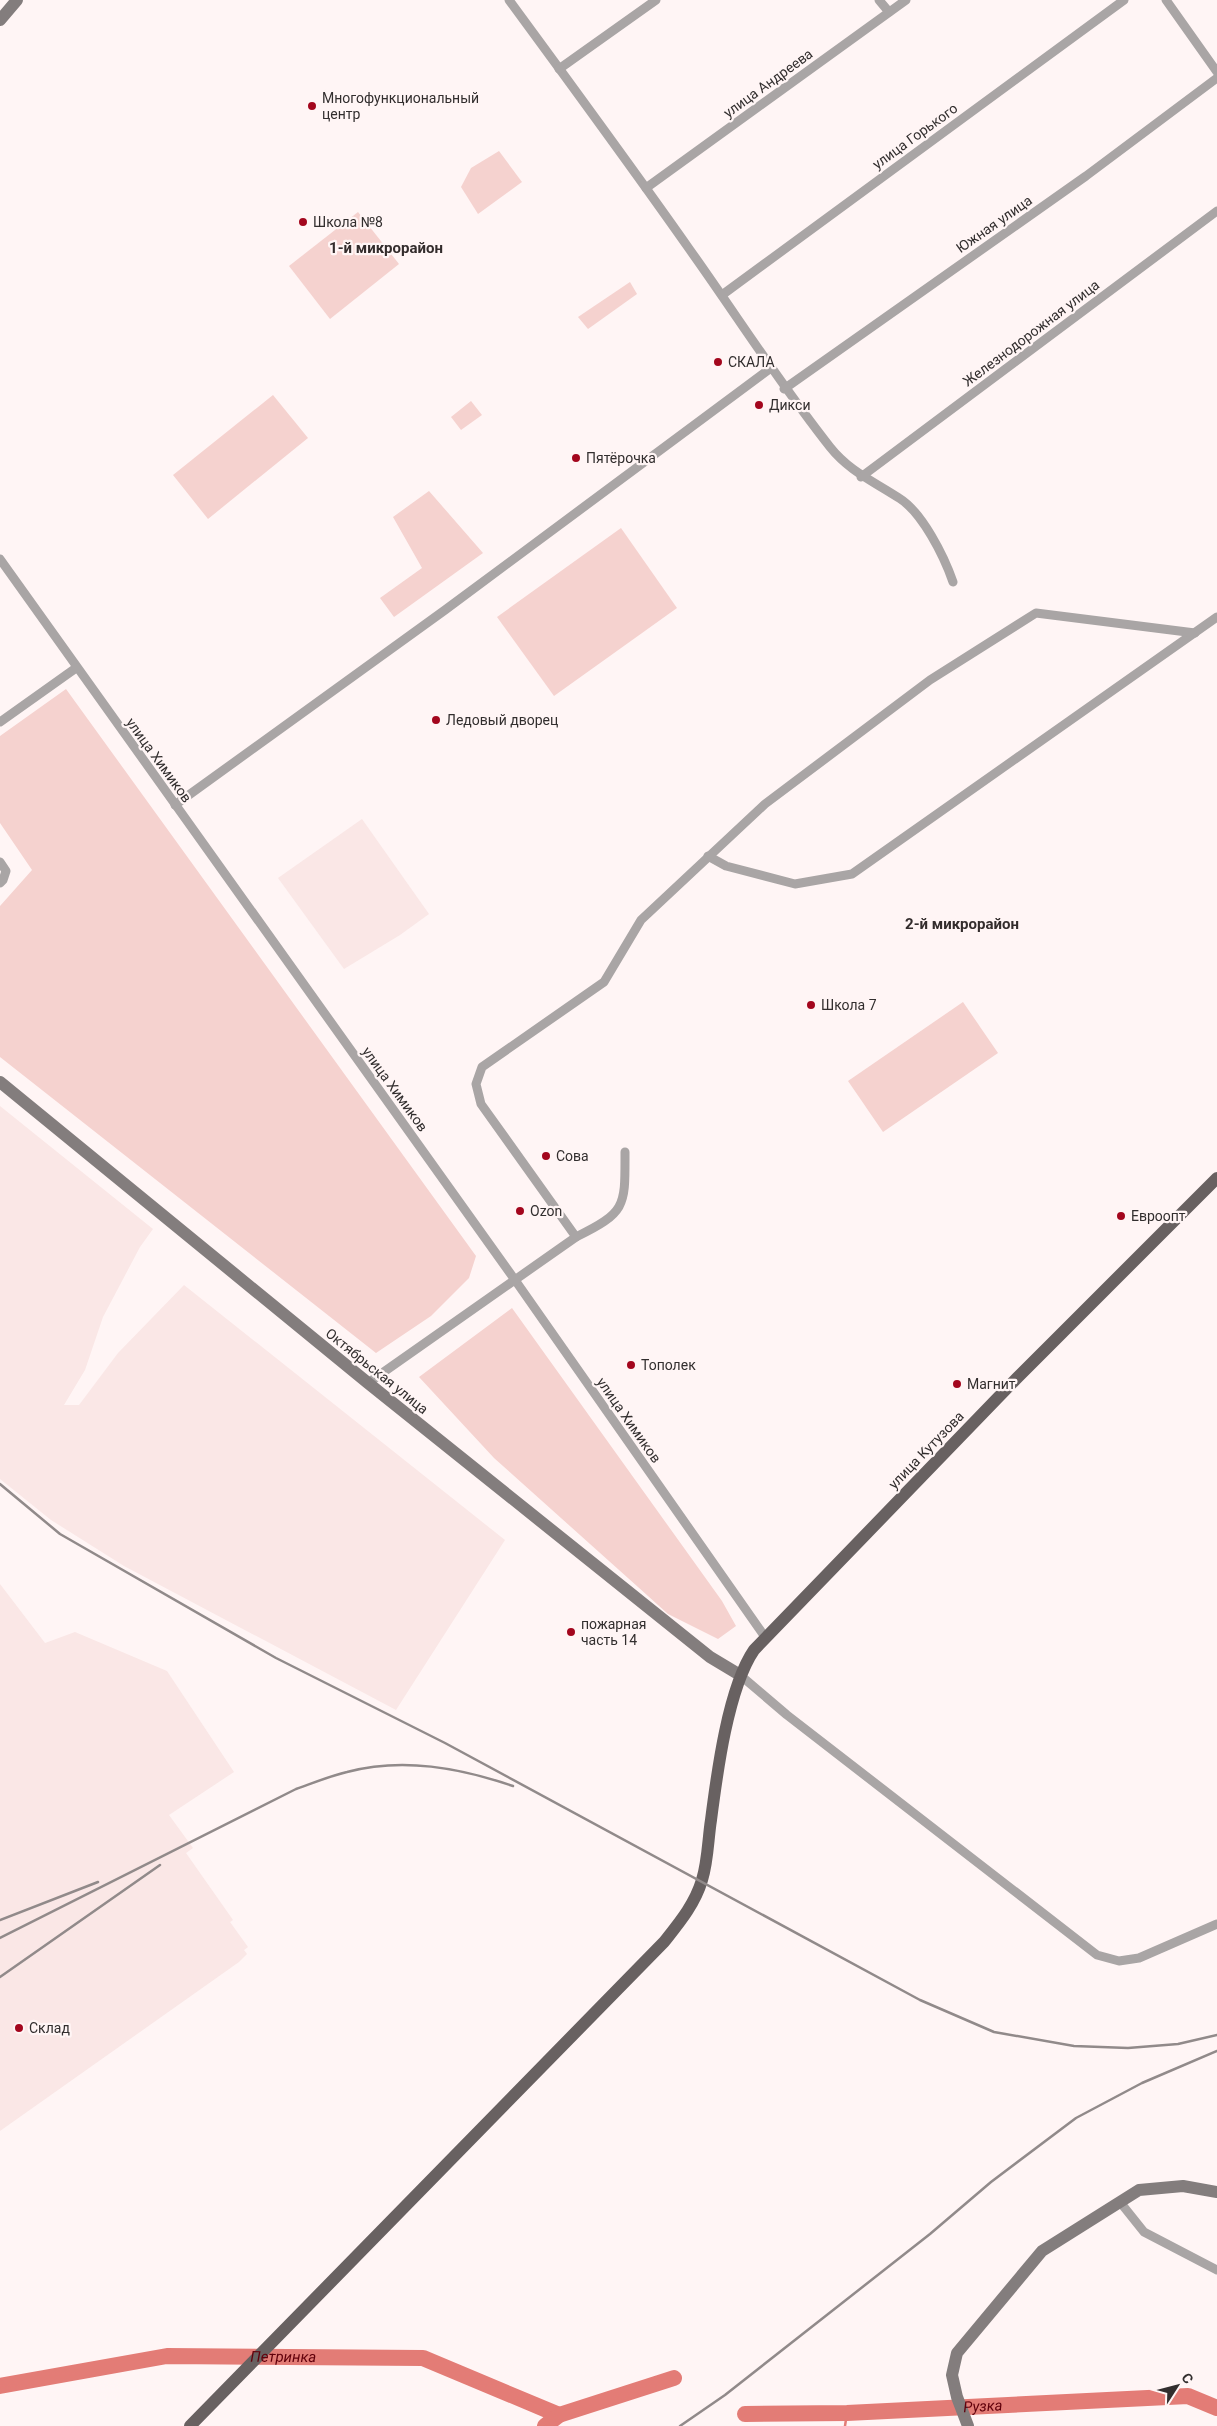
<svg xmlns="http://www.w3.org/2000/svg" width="1217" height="2426" font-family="Roboto,sans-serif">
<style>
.built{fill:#fae7e6}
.green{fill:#f5d2cf}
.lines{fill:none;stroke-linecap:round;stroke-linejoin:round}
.stream{stroke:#e37c76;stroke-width:2.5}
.river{stroke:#e37c76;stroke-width:16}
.street{stroke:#a9a5a5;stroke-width:9}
.secondary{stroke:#837d7d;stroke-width:12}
.primary{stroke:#686161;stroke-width:12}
.rail{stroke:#918a8a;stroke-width:2.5}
.poi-dot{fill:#a3061d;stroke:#fff5f5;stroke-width:2}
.labels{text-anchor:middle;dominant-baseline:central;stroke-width:4.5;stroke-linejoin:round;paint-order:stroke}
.street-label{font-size:14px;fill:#322e2e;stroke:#fff5f5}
.poi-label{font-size:14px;fill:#322e2e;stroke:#fff5f5;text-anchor:start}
.neighbourhood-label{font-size:15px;font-weight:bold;fill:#332c2c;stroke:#fff5f5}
.water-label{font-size:15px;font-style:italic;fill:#61000b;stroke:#fff5f5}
</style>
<rect width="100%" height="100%" fill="#fff5f5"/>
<g class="built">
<polygon points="362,819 429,914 400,935 344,969 278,878"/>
<polygon points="0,1106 153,1229 140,1247 103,1317 85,1370 64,1405 79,1405 118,1353 184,1285 505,1540 396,1710 124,1566 51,1520 0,1479"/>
<polygon points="0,1584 45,1643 75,1632 167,1671 234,1772 169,1815 193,1848 186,1853 233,1920 230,1922 248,1947 244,1950 247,1954 239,1962 0,2131"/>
</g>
<g class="green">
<polygon points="499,151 522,182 478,214 461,187 471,168"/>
<polygon points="358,212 399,264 330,319 289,266"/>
<polygon points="630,282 637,294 588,329 578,317"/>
<polygon points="273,395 308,438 208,519 173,475"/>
<polygon points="471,401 482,415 461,430 451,417"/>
<polygon points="429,491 483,553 394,617 380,598 422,568 393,517"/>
<polygon points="621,528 677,608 554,696 497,617"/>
<polygon points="66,689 476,1256 469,1278 431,1316 376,1353 0,1057 0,906 32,870 0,823 0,736"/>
<polygon points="963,1002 998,1053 883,1132 848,1081"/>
<polygon points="512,1308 722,1601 736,1626 718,1639 668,1614 638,1587 494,1458 419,1377"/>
</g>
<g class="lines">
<polyline class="stream" points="845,2426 847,2413"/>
<g class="river">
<path id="s1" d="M0,2386L167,2356L423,2358L559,2415"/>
<path id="s2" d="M745,2414L847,2413L1188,2396L1217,2408"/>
<polyline points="545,2426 559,2415 674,2378"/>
</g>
<g class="street">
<path d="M509,0C570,83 631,166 690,250C737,316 780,384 830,447C849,471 873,481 899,498C922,512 944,556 953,582"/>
<polyline points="879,0 889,12"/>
<polyline points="1166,0 1217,72"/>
<polyline points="559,69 656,0"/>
<polyline points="646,188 906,0"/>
<polyline points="722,295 1124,0"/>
<polyline points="784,389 1086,176 1217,78"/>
<polyline points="861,477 1217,211"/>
<polyline points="0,559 515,1280 765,1637"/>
<polyline points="0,722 76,668"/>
<polyline points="175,805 445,610 771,368"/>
<polyline points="708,856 726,866 795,884 852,874 1217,617"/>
<polyline points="0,862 6,871 3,880 0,883"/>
<path d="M576,1237C627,1212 625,1206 625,1152"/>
<polyline points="368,1383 576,1237 481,1104 476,1084 482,1067 604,982 641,920 765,804 930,680 1036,613 1195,633"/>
<polyline points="740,1675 787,1715 1097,1955 1119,1961 1139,1958 1217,1924"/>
<polyline points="1120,2202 1144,2232 1217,2270"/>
</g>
<g class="secondary">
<polyline points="0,20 17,0"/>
<polyline points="0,1082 368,1383 710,1657 740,1675"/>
<polyline points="968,2426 957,2397 952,2375 957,2353 1042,2251 1139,2190 1183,2186 1217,2192"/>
</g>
<path class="primary" d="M190,2426L664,1942C679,1923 695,1904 702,1880C708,1861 708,1839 711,1820C717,1773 728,1688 754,1650L1017,1378L1217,1178"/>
<g class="rail">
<polyline points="0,1484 60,1534 276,1658 445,1743 920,2000 994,2032 1074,2046 1128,2048 1178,2044 1217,2035"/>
<polyline points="0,1920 98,1882"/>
<path d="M0,1938L296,1789C313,1783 330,1776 347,1772C403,1757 460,1768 513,1786"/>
<polyline points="0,1977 160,1865"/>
<polyline points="680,2426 725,2395 930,2234 991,2182 1076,2118 1142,2083 1217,2051"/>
</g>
</g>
<g class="poi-dot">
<circle cx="312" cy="106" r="5"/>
<circle cx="303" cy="222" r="5"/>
<circle cx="718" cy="362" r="5"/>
<circle cx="759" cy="405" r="5"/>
<circle cx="576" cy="458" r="5"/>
<circle cx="436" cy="720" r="5"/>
<circle cx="811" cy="1005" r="5"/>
<circle cx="546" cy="1156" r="5"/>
<circle cx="520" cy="1211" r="5"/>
<circle cx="1121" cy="1216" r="5"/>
<circle cx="631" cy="1365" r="5"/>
<circle cx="957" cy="1384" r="5"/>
<circle cx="571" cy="1632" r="5"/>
<circle cx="19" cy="2028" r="5"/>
</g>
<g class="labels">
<g class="street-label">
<text transform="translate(768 83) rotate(-36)">улица Андреева</text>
<text transform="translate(915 136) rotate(-36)">улица Горького</text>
<text transform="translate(994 224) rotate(-35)">Южная улица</text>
<text transform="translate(1031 333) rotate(-37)">Железнодорожная улица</text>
<text transform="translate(159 760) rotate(54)">улица Химиков</text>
<text transform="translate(395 1089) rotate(54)">улица Химиков</text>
<text transform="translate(377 1371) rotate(39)">Октябрьская улица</text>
<text transform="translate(629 1420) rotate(55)">улица Химиков</text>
<text transform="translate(926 1450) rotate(-46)">улица Кутузова</text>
</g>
<g class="poi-label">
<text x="322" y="98">Многофункциональный<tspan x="322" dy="16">центр</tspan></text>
<text x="313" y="222">Школа №8</text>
<text x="728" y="362">СКАЛА</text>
<text x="769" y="405">Дикси</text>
<text x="586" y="458">Пятёрочка</text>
<text x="446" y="720">Ледовый дворец</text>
<text x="821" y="1005">Школа 7</text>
<text x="556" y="1156">Сова</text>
<text x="530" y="1211">Ozon</text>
<text x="1131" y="1216">Евроопт</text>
<text x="641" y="1365">Тополек</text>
<text x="967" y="1384">Магнит</text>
<text x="581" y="1624">пожарная<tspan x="581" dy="16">часть 14</tspan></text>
<text x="29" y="2028">Склад</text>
</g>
<g class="neighbourhood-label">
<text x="386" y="248">1-й микрорайон</text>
<text x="962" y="924">2-й микрорайон</text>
</g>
<g class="water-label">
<text stroke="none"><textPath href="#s1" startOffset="286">Петринка</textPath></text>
<text stroke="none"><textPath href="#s2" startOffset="238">Рузка</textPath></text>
</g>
</g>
<g transform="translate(1177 2386) rotate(54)" stroke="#fff5f5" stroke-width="4" paint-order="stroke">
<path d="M0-4L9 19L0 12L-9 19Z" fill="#322e2e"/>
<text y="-8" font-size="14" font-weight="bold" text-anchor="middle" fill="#322e2e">С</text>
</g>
</svg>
